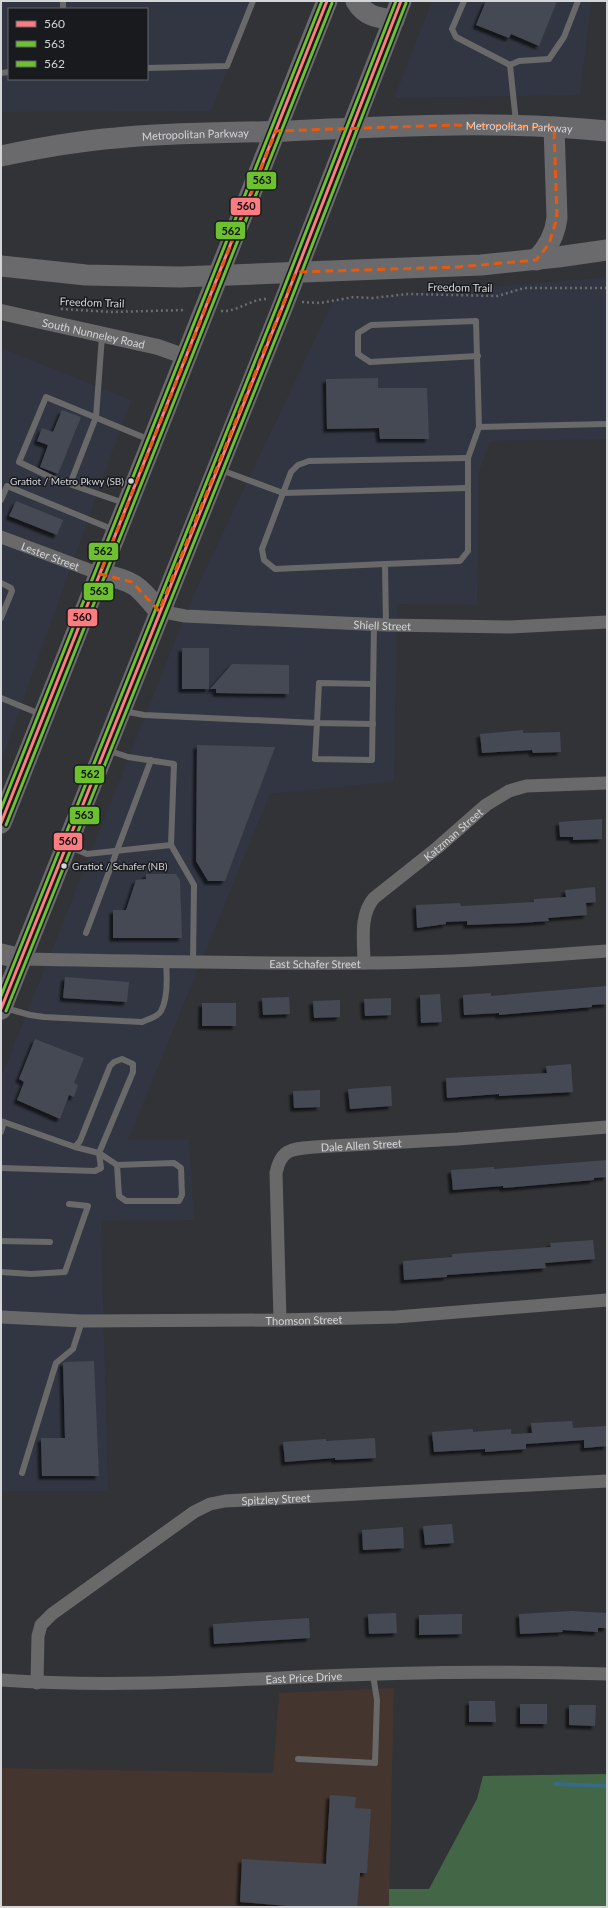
<svg xmlns="http://www.w3.org/2000/svg" width="608" height="1908" font-family="Lato,sans-serif">
<style>
.built{fill:#313642;fill-rule:evenodd}
.education{fill:#44352e}
.forest{fill:#436646}
.lines{fill:none;stroke-linecap:round;stroke-linejoin:round}
.stream{stroke:#356b84;stroke-width:4}
.building{fill:#454953;filter:url(#shadow)}
.path{stroke:#6c6c6d;stroke-width:2.5;stroke-dasharray:2 3;stroke-linecap:butt}
.service{stroke:#69696a;stroke-width:6}
.minor{stroke:#69696a;stroke-width:13}
.tertiary{stroke:#69696a;stroke-width:16}
.primary{stroke:#6a6a6c;stroke-width:21}
.bus-1-casing{stroke:#181a1d;stroke-width:6}
.bus-2-casing{stroke:#181a1d;stroke-width:6}
.bus-3-casing{stroke:#181a1d;stroke-width:6}
.bus-1{stroke:#fe7b80;stroke-width:3}
.bus-2{stroke:#6dc02e;stroke-width:3}
.bus-3{stroke:#6dc02e;stroke-width:3}
.marked{fill:none;stroke:#e8590c;stroke-width:3;stroke-dasharray:8 5;stroke-linejoin:round}
.bus-dot{fill:#d3d5d9;stroke:#181a1d;stroke-width:1.5}
.labels{text-anchor:middle;dominant-baseline:central;stroke-width:3;stroke-linejoin:round;paint-order:stroke}
.bus-label{font-size:10px;fill:#d3d5d9;stroke:#181a1d;text-anchor:end}
.street-label{font-size:11px;fill:#d3d5d9;stroke:#181a1d}
.line-badge{stroke:#181a1d;stroke-width:1.5}
.pale-badge-label{font-size:11px;text-anchor:middle;font-weight:bold;fill:#111}
</style>
<defs>
<filter id="shadow"><feDropShadow dx="-3.5" dy="3.5" stdDeviation="1" flood-color="#0009"/></filter>
</defs>
<rect width="100%" height="100%" fill="#313337"/>
<g class="built">
<path d="M1,1H254L211,111L1,112ZM9,9H147V79H9Z"/>
<polygon points="432,1 591,1 580,95 394,98"/>
<polygon points="607,277 607,439 490,441 479,472 477,605 397,604 394,781 270,794 128,1140 189,1140 194,1220 101,1221 108,1491 1,1491 1,1078 193,596 333,301"/>
<polygon points="1,348 131,400 1,761"/>
</g>
<polygon class="education" points="394,1688 389,1907 1,1907 1,1768 273,1773 279,1693"/>
<polygon class="forest" points="607,1774 607,1907 389,1907 389,1889 429,1889 477,1799 483,1776"/>
<g class="lines">
<polyline class="stream" points="555,1784 607,1786"/>
</g>
<g class="building">
<polygon points="486,1 557,1 539,46 511,34 509,38 476,25"/>
<polygon points="378,378 378,388 427,388 429,439 380,439 379,428 327,429 326,379"/>
<polygon points="62,410 81,417 58,474 40,467 48,445 37,441 42,428 53,432"/>
<polygon points="16,501 63,520 57,535 9,516"/>
<rect x="182" y="648" width="27" height="41"/>
<polygon points="232,664 289,665 289,694 216,693 216,689 210,689"/>
<polygon points="523,730 523,733 560,732 561,752 533,753 532,750 482,753 480,734"/>
<polygon points="197,745 275,747 225,881 208,881 196,861"/>
<polygon points="602,819 602,839 573,840 573,837 560,837 559,822"/>
<polygon points="146,874 176,874 180,880 182,938 113,938 113,910 126,910 136,880 146,879"/>
<polygon points="595,887 596,902 586,903 587,915 548,918 549,921 521,923 467,925 467,921 446,922 446,924 417,928 416,905 460,903 461,906 534,902 534,899 566,897 565,890"/>
<polygon points="65,977 129,982 127,1002 63,998"/>
<polygon points="607,986 607,1004 592,1005 592,1007 499,1015 499,1013 464,1015 463,995 491,993 491,996"/>
<polygon points="440,994 442,1022 421,1023 420,995"/>
<polygon points="289,997 290,1014 263,1015 262,998"/>
<polygon points="391,998 391,1015 365,1016 364,999"/>
<polygon points="340,1000 340,1017 314,1018 313,1001"/>
<rect x="202" y="1003" width="34" height="23"/>
<polygon points="35,1039 84,1058 74,1083 78,1085 74,1097 69,1095 60,1119 17,1100 24,1082 19,1079"/>
<polygon points="571,1064 573,1092 499,1096 499,1094 447,1098 446,1078 547,1073 546,1066"/>
<polygon points="391,1086 392,1106 350,1109 348,1089"/>
<polygon points="320,1090 320,1107 294,1108 293,1091"/>
<polygon points="607,1160 607,1177 594,1178 594,1180 503,1188 503,1186 453,1190 451,1170 494,1167 494,1169"/>
<polygon points="593,1240 595,1259 545,1263 546,1268 447,1275 447,1277 404,1280 403,1261 452,1257 452,1254 551,1247 550,1243"/>
<polygon points="94,1361 99,1476 42,1476 41,1438 65,1438 63,1363 65,1362"/>
<polygon points="572,1421 573,1428 607,1426 607,1446 584,1448 584,1440 526,1444 526,1449 485,1452 485,1449 434,1452 432,1432 473,1429 473,1432 511,1429 511,1434 532,1433 531,1423"/>
<polygon points="375,1438 376,1458 335,1460 335,1458 285,1462 283,1442 326,1439 326,1441"/>
<polygon points="452,1524 454,1543 425,1545 423,1526"/>
<polygon points="403,1527 404,1548 363,1550 362,1530"/>
<polygon points="571,1611 607,1613 607,1628 598,1628 598,1632 562,1630 563,1632 520,1634 519,1614"/>
<polygon points="396,1613 397,1633 369,1634 368,1614"/>
<polygon points="462,1614 462,1634 419,1635 419,1615"/>
<polygon points="309,1618 310,1638 214,1644 213,1624"/>
<polygon points="469,1701 495,1701 496,1722 469,1722"/>
<rect x="520" y="1704" width="27" height="20"/>
<polygon points="569,1705 596,1705 595,1726 569,1725"/>
<polygon points="330,1795 356,1797 355,1808 371,1809 367,1873 360,1873 357,1907 299,1907 240,1902 242,1859 326,1864"/>
</g>
<g class="lines">
<g class="path">
<polyline points="302,302 320,303 354,297 373,298 408,294 498,296 524,288 607,288"/>
<polyline points="61,309 112,312 186,310"/>
<path d="M221,311C239,312 251,298 269,299"/>
</g>
<g class="service">
<polyline points="63,1 63,9"/>
<polyline points="464,1 452,29 456,37 510,65"/>
<polyline points="147,68 227,66 253,1"/>
<polyline points="1,73 9,72"/>
<polyline points="516,122 510,65 519,61 549,59 564,37 578,1"/>
<polyline points="478,356 370,362 358,354 358,333 371,325 476,321 479,427"/>
<polyline points="221,470 283,493 468,488"/>
<polyline points="70,484 96,417 102,336"/>
<polyline points="1,500 7,486 114,530"/>
<polyline points="124,503 52,478 19,462 46,397 150,440"/>
<polyline points="385,564 275,569 264,560 262,549 291,472 298,465 309,461 468,458"/>
<polyline points="1,583 11,588 12,591 1,618"/>
<polyline points="386,625 385,564 460,561 468,551 468,458 479,427 607,424"/>
<polyline points="1,698 40,714"/>
<polyline points="123,711 144,715 317,723 315,759 372,760 374,624"/>
<polyline points="373,724 317,723 319,683 373,684"/>
<polyline points="107,750 128,757 174,764 171,845 194,885 193,963"/>
<polyline points="70,847 87,854 171,845"/>
<polyline points="86,933 151,760"/>
<path d="M5,1008L30,1015L44,1017L142,1022C148,1019 158,1017 161,1011C168,999 167,975 166,962"/>
<polyline points="1,1121 75,1147 99,1153 133,1072 133,1064 122,1059 114,1062 110,1066 80,1141 75,1147"/>
<polyline points="1,1132 4,1122"/>
<polyline points="99,1153 117,1165 174,1163 181,1168 182,1195 179,1201 126,1201 119,1196 117,1165"/>
<polyline points="1,1168 95,1171 101,1168 99,1153"/>
<polyline points="1,1241 50,1242"/>
<polyline points="1,1272 31,1274 65,1272 88,1206 69,1204"/>
<polyline points="22,1473 56,1363 73,1349 82,1321"/>
<polyline points="298,1759 375,1763 377,1700 373,1675"/>
</g>
<g class="minor">
<path id="s1" d="M1,537L100,574"/>
<path id="s2" d="M159,611L185,616L386,625L510,627L607,622"/>
<path id="s3" d="M22,959C135,961 249,964 363,963C444,963 526,957 607,951"/>
<path id="s4" d="M364,963C364,942 359,915 374,898L437,848L486,805L509,791L526,786L607,783"/>
<path id="s5" d="M1,1317L82,1321L280,1320L396,1317L607,1300"/>
<path id="s6" d="M280,1320L276,1173C281,1149 291,1149 314,1147L458,1139L607,1127"/>
<path id="s7" d="M1,1680C100,1687 200,1682 299,1677C402,1672 504,1671 607,1674"/>
<path id="s8" d="M37,1683L38,1636L41,1625L52,1614L194,1512L210,1504L225,1501L607,1481"/>
</g>
<path class="tertiary" id="s9" d="M1,312L158,347L186,357"/>
<g class="primary">
<path d="M356,1C365,16 377,18 394,20"/>
<path id="s10" d="M1,156C39,148 77,141 116,138C172,132 230,133 287,131C394,126 500,120 607,131"/>
<path d="M536,260C548,248 555,235 557,218L554,127"/>
<polyline points="1,266 86,275 180,277 481,265 558,257 607,250"/>
<path d="M100,574C134,581 137,584 159,611"/>
<polyline points="1,823 327,1"/>
<polyline points="1,954 22,959"/>
<polyline points="1,1009 282,308 401,1"/>
</g>
<defs>
<g id="bus-1">
<polyline points="1,823 327,1"/>
<polyline points="1,1009 282,308 401,1"/>
</g>
<g id="bus-2">
<polyline points="6,825 332,3"/>
<polyline points="6,1011 287,310 406,3"/>
</g>
<g id="bus-3">
<polyline points="1,809 322,1"/>
<polyline points="1,996 277,306 396,1"/>
</g>
</defs>
<use href="#bus-1" class="bus-1-casing"/>
<use href="#bus-2" class="bus-2-casing"/>
<use href="#bus-3" class="bus-3-casing"/>
<use href="#bus-1" class="bus-1"/>
<use href="#bus-2" class="bus-2"/>
<use href="#bus-3" class="bus-3"/>
</g>
<path class="marked" d="M454,125L554,127L557,218L549,244L536,260L458,267L296,272L159,611L132,582L100,574L276,131Z"/>
<g class="bus-dot">
<circle cx="131" cy="481" r="3.5"/>
<circle cx="64" cy="866" r="3.5"/>
</g>
<g class="labels">
<g class="bus-label">
<text x="124" y="481">Gratiot / Metro Pkwy (SB)</text>
<text x="72" y="866" text-anchor="start">Gratiot / Schafer (NB)</text>
</g>
<g class="street-label">
<text stroke="none"><textPath href="#s10" startOffset="520">Metropolitan Parkway</textPath></text>
<text stroke="none"><textPath href="#s10" startOffset="196">Metropolitan Parkway</textPath></text>
<text transform="translate(460 287) rotate(1)">Freedom Trail</text>
<text transform="translate(92 302) rotate(2)">Freedom Trail</text>
<text stroke="none"><textPath href="#s9" startOffset="95">South Nunneley Road</textPath></text>
<text stroke="none"><textPath href="#s1" startOffset="53">Lester Street</textPath></text>
<text stroke="none"><textPath href="#s2" startOffset="224">Shiell Street</textPath></text>
<text stroke="none"><textPath href="#s4" startOffset="169">Katzman Street</textPath></text>
<text stroke="none"><textPath href="#s3" startOffset="293">East Schafer Street</textPath></text>
<text stroke="none"><textPath href="#s6" startOffset="246">Dale Allen Street</textPath></text>
<text stroke="none"><textPath href="#s5" startOffset="303">Thomson Street</textPath></text>
<text stroke="none"><textPath href="#s8" startOffset="333">Spitzley Street</textPath></text>
<text stroke="none"><textPath href="#s7" startOffset="303">East Price Drive</textPath></text>
</g>
</g>
<g class="line-badge">
<rect x="246" y="171" width="31" height="19" rx="4" fill="#6dc02e"/>
<rect x="230" y="197" width="31" height="19" rx="4" fill="#fe7b80"/>
<rect x="215" y="221" width="31" height="19" rx="4" fill="#6dc02e"/>
<rect x="88" y="542" width="31" height="19" rx="4" fill="#6dc02e"/>
<rect x="83" y="582" width="31" height="19" rx="4" fill="#6dc02e"/>
<rect x="67" y="608" width="31" height="19" rx="4" fill="#fe7b80"/>
<rect x="74" y="765" width="31" height="19" rx="4" fill="#6dc02e"/>
<rect x="69" y="806" width="31" height="19" rx="4" fill="#6dc02e"/>
<rect x="53" y="832" width="30" height="19" rx="4" fill="#fe7b80"/>
</g>
<g class="pale-badge-label">
<text x="262" y="184">563</text>
<text x="246" y="210">560</text>
<text x="231" y="235">562</text>
<text x="103" y="555">562</text>
<text x="99" y="595">563</text>
<text x="82" y="621">560</text>
<text x="90" y="778">562</text>
<text x="84" y="819">563</text>
<text x="68" y="845">560</text>
</g>
<rect width="608" height="1908" fill="none" stroke="#d3d5d9" stroke-width="4"/>
<rect x="8" y="8" width="140" height="72" fill="#181a1d" stroke="#636568"/>
<rect x="16" y="21" width="20" height="6" fill="#fe7b80" stroke="#636568"/>
<text x="44" y="28" font-size="12" fill="#d3d5d9">560</text>
<rect x="16" y="41" width="20" height="6" fill="#6dc02e" stroke="#636568"/>
<text x="44" y="48" font-size="12" fill="#d3d5d9">563</text>
<rect x="16" y="61" width="20" height="6" fill="#6dc02e" stroke="#636568"/>
<text x="44" y="68" font-size="12" fill="#d3d5d9">562</text>
</svg>
